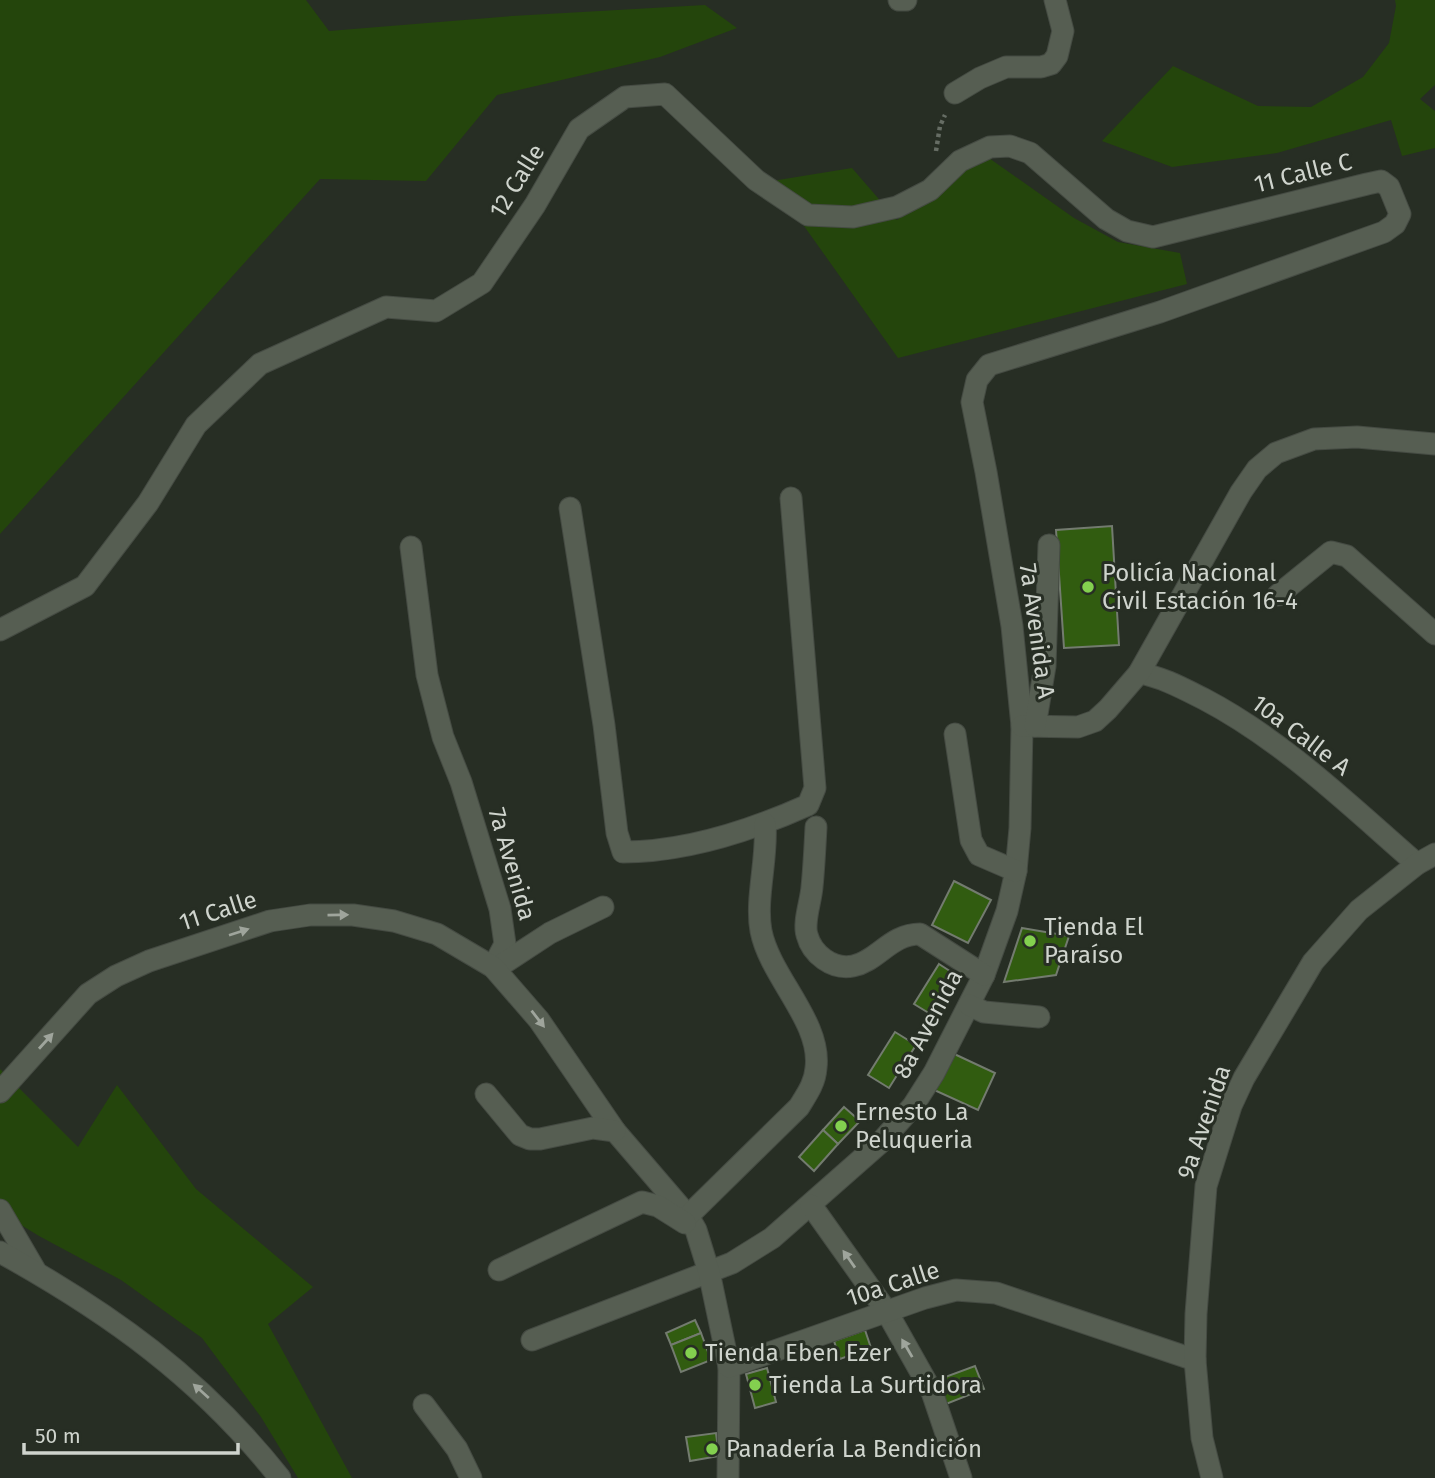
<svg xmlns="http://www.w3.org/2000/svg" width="1435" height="1478" font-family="'Fira Sans',sans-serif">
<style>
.green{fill:#24450c}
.building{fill:#315c10;stroke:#737b6f;stroke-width:2}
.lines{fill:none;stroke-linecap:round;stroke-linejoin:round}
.minor-casing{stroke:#454b43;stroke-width:23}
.path{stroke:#666d64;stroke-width:4.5;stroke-dasharray:3.5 3.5;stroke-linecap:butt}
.minor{stroke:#565e52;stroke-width:21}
.oneway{fill:#9fa59c}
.poi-dot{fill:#83d04f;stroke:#272e24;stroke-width:2.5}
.labels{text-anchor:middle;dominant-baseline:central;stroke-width:6;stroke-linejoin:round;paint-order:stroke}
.street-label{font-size:24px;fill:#cfd4cd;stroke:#272e24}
.poi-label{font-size:24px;fill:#cfd4cd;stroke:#272e24;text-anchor:start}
</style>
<rect width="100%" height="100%" fill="#272e24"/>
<g class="green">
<polygon points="0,0 306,0 329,31 512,16 705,5 737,28 660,57 497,95 426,181 320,179 0,534"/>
<polygon points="1395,0 1435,0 1435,85 1420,99 1435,111 1435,148 1402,156 1391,120 1277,153 1172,167 1102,141 1173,66 1258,106 1311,107 1363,77 1389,43 1396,6"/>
<polygon points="979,151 1074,218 1118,242 1180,253 1187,284 898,358 772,181 852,168 897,220"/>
<polygon points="0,1069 78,1147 117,1085 196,1189 313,1287 268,1324 352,1478 298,1478 261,1417 202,1338 121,1280 39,1236 0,1212"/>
</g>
<g class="building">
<polygon points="1112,526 1119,645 1064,648 1056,530"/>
<polygon points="954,881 991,900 968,943 932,925"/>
<polygon points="1022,928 1069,936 1056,975 1004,982"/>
<polygon points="939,964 962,979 937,1018 914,1004"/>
<polygon points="895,1032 916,1045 889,1088 868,1075"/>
<polygon points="950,1052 995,1073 978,1110 932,1089"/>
<polygon points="844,1107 860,1121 838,1144 823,1130"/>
<polygon points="823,1130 838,1144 814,1171 799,1157"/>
<polygon points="695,1320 701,1333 671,1345 666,1333"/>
<polygon points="865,1330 871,1348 840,1359 834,1341"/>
<polygon points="701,1333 711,1360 681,1372 671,1345"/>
<polygon points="975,1366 984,1389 946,1404 937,1380"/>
<polygon points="767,1368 776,1402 755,1408 746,1374"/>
<polygon points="716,1433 719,1456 690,1461 686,1437"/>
</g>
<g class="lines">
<defs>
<g id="minor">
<polyline points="899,0 906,0"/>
<polyline points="955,93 980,78 1006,67 1041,67 1051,64 1057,56 1063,31 1055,0"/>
<path d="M570,508L604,725L617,833L623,852C687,852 750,831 808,805L815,788L791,498"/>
<polyline points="411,547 427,675 443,737 461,782 500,909 505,944 493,967"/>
<polyline points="1278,595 1331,552 1347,556 1435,634"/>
<polyline points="0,630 85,586 148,503 196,425 260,364 386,307 436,311 482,283 535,205 579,129 625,97 665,94 756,180 808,215 853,217 897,207 930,190 960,161 990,147 1010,146 1030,153 1106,219 1127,231 1153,237 1367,184 1381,181 1389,187 1400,214 1395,224 1384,232 1160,312 989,365 977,380 972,402 986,472 1012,626 1022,726 1020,828 1016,871 1007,911 984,975 934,1073 913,1106 881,1142 772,1238 732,1263 532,1340"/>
<path d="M1139,673C1162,677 1182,688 1204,699C1284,741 1349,805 1417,864"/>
<polyline points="1022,726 1078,727 1095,721 1108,709 1139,673 1241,492 1257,469 1276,453 1314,439 1357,437 1435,444"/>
<polyline points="1035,726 1045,666 1049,545"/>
<polyline points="955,734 971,840 979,855 1016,871"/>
<path d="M816,827C815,847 814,867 812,887C811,901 803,922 807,935C812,954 832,970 853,966C878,961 890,934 920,934L984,975"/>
<polyline points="495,969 550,933 603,907"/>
<polyline points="969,1005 984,1012 1039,1017"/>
<polyline points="0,1092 88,994 116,976 149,961 270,921 310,915 353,915 394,921 437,934 493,967 539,1020 615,1131 688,1216 696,1230 709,1272 729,1367 728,1478"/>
<polyline points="486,1094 520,1135 530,1139 540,1139 593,1128 615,1131"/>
<polyline points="811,1205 887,1312 932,1392 961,1478"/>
<polyline points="0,1210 35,1270"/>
<path d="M688,1216L799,1107C807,1094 815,1083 816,1068C822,1022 770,977 761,931C755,899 768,857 765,824"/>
<path d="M0,1252C110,1313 201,1378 280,1478"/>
<polyline points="499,1270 642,1202 658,1206 685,1223"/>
<polyline points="729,1367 925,1298 956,1290 996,1293 1195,1360"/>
<polyline points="424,1405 457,1449 471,1478"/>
<polyline points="1212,1478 1202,1438 1195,1360 1196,1314 1206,1186 1231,1106 1244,1078 1313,962 1359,910 1417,864 1435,854"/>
</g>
</defs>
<use href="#minor" class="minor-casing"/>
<polyline class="path" points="936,151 940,126 945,115"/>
<use href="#minor" class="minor"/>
</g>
<defs><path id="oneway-solid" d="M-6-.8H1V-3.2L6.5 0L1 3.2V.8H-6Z" transform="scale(1.75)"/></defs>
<g class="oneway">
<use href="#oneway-solid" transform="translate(338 915) rotate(-1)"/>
<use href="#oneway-solid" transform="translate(239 932) rotate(-18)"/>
<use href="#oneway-solid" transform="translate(538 1019) rotate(52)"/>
<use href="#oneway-solid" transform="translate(46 1041) rotate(-48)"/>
<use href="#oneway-solid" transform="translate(849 1259) rotate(-125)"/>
<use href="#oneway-solid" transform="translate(907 1348) rotate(-120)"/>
<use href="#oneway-solid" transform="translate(201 1391) rotate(-138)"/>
</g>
<g class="poi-dot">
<circle cx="1088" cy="587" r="7"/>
<circle cx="1030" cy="941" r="7"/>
<circle cx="841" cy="1126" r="7"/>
<circle cx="691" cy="1353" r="7"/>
<circle cx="755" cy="1385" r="7"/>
<circle cx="712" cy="1449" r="7"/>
</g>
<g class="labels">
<g class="street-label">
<text transform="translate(1303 173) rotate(-14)">11 Calle C</text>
<text transform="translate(517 181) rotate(-58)">12 Calle</text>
<text transform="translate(1037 631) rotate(82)">7a Avenida A</text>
<text transform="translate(1301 735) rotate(37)">10a Calle A</text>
<text transform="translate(512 864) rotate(74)">7a Avenida</text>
<text transform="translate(218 911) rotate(-18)">11 Calle</text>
<text transform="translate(928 1024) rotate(-62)">8a Avenida</text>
<text transform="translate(1204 1122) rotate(-71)">9a Avenida</text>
<text transform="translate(893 1284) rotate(-18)">10a Calle</text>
</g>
<g class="poi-label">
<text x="1102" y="573">Policía Nacional<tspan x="1102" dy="28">Civil Estación 16-4</tspan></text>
<text x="1044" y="927">Tienda El<tspan x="1044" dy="28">Paraíso</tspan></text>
<text x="855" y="1112">Ernesto La<tspan x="855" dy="28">Peluqueria</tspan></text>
<text x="705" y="1353">Tienda Eben Ezer</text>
<text x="769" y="1385">Tienda La Surtidora</text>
<text x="726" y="1449">Panadería La Bendición</text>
</g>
</g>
<path d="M24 1443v10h214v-10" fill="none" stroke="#cfd4cd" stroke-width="3.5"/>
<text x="35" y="1443" font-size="21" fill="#cfd4cd" stroke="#272e24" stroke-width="5" paint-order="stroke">50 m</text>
</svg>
